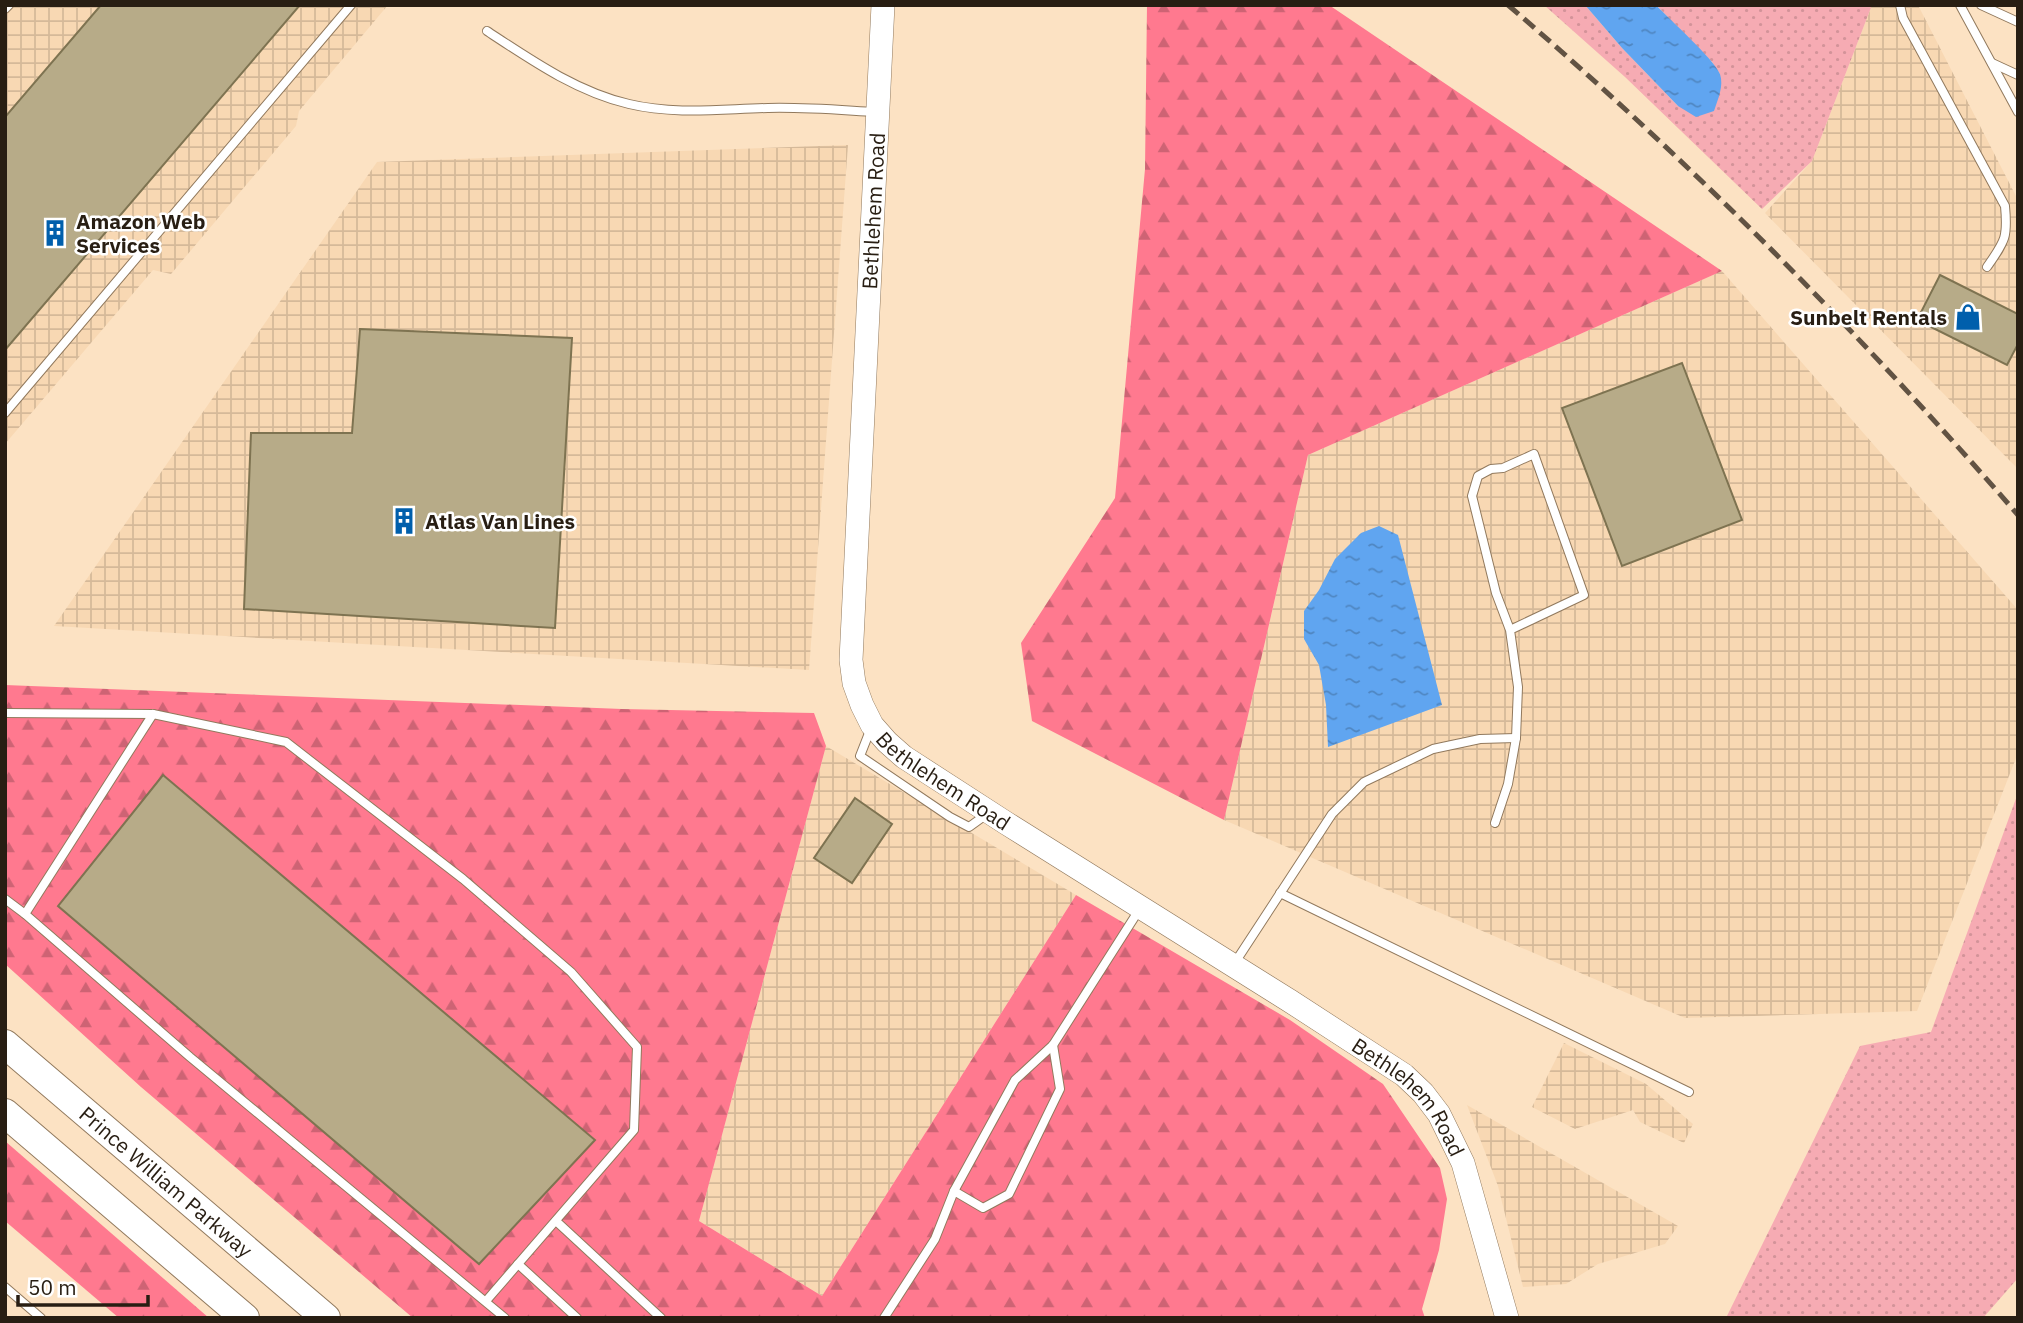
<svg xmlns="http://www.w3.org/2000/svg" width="2023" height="1323" font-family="'IBM Plex Sans',sans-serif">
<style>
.industrial{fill:url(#industrial-grid)}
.grass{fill:url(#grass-dots)}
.forest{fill:url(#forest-firs)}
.water{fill:url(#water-ripples)}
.building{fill:#b7ab88;stroke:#7e7351;stroke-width:2}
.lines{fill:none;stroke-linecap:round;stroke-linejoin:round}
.lane-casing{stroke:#91795d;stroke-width:10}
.secondary-casing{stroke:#91795d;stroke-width:24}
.highway-casing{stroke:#91795d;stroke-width:30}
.lane{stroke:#fff;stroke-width:8}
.secondary{stroke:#fff;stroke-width:23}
.highway{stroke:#fff;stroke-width:28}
.rail{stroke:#625343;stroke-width:5;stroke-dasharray:14 7;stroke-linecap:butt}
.labels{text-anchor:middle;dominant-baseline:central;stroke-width:5;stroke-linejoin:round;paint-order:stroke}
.street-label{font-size:21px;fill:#281e13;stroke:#fff}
.poi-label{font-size:21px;font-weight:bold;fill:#281e13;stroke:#fff;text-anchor:start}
</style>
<defs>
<pattern id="industrial-grid" width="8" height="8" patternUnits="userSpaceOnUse" patternTransform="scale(1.75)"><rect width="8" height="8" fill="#f8d8b3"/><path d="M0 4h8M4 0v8" fill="none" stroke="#d5b999"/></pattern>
<pattern id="grass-dots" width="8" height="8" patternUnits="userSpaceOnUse" patternTransform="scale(1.75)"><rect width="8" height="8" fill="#f6abb3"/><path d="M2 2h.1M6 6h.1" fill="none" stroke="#d39399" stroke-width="1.8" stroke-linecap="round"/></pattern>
<pattern id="forest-firs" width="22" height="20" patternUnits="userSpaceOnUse" patternTransform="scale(1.75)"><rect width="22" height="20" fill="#ff798f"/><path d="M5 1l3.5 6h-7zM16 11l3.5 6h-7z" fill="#ce6374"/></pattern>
<pattern id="water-ripples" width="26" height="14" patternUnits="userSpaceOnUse" patternTransform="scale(1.75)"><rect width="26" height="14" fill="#60a5f0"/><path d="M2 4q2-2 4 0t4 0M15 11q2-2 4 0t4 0" fill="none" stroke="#4f86c1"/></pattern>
</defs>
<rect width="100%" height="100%" fill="#fce2c3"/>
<g class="industrial">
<polygon points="5,5 388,5 299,111 296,126 171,274 153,270 5,444"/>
<polygon points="1872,5 1912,5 1919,7 2018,200 2018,469 1765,213 1812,161"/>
<polygon points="848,145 809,670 54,626 377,162"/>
<polygon points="1722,271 2018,610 2018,753 1917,1011 1685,1018 1224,820 1308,455"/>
<polygon points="826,746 1076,895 822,1296 699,1221"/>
<polygon points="1564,1043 1646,1084 1693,1124 1684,1143 1640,1122 1633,1110 1575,1129 1532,1107"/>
<polygon points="1467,1105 1678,1226 1665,1244 1598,1264 1566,1284 1523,1287 1498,1186"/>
</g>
<g class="grass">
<polygon points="1544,5 1585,5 1622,48 1678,106 1720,74 1712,62 1656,5 1872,5 1812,161 1762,209 1625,77"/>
<polygon points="2018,793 2018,1278 1983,1318 1726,1318 1860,1046 1931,1032"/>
</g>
<g class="forest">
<polygon points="1147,5 1329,5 1722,271 1308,455 1224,820 1032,721 1021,643 1115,498 1145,169"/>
<polygon points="5,685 622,709 814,713 826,746 699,1221 822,1296 1076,895 1290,1020 1383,1084 1440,1168 1447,1199 1439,1250 1422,1309 1425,1318 413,1318 141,1087 5,964"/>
<polygon points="5,1141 209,1318 119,1318 5,1221"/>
</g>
<g class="water">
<path d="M1585,5H1656C1669,19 1714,59 1720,74C1724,86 1718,99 1714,111L1696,117L1678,106L1622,48Z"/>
<polygon points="1379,526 1398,535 1442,705 1328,747 1326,705 1319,665 1304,639 1304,611 1319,590 1335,559 1361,533"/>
</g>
<g class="building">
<polygon points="101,5 300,5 5,350 5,117"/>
<polygon points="1940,275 2018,314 2018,344 2007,365 1917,320"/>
<polygon points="360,329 572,338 555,628 244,609 251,433 352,433"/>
<polygon points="1682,363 1742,520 1622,566 1562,408"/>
<polygon points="163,775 595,1140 479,1264 58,906"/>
<polygon points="855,798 892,824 852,883 814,858"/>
</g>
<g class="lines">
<defs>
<g id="lane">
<path d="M1900,5L1903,18L2005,206C2008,238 2005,241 1987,267"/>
<polyline points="1960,5 2018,112"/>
<polyline points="1981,5 2018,22"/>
<polyline points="5,9 9,5"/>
<path d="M487,31C531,60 577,92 629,104C675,115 721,109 768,108C803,107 839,110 875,112"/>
<polyline points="1992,63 2018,75"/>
<polyline points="5,413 351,5"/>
<polyline points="5,713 153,714 286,742 463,879 571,972 637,1047 634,1130 486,1301"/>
<polyline points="871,728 860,756 950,817 969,827 987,814"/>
<polyline points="1495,823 1508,784 1516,738 1518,687 1510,630 1496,593 1472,496 1478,476 1491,469 1503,468 1534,454 1584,595 1510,630"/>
<polyline points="1280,893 1689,1092"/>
<polyline points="5,899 25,914 190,1057 505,1318"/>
<polyline points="25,914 153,714"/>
<polyline points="1234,964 1332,814 1364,782 1433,749 1480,739 1516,738"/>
<polyline points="954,1191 983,1208 1009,1194 1060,1089 1053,1045"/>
<polyline points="556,1221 661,1318"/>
<polyline points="518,1264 577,1318"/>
<polyline points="5,1287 41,1318"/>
<polyline points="884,1318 935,1239 954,1191 1015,1080 1053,1045 1139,910"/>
</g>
<g id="secondary">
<path id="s1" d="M883,5L851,660L854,683L862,705L872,725L887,742L904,757L1006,823L1290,1001L1404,1075L1423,1093L1439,1114L1463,1163L1507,1318"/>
</g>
<g id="highway">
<path id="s2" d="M5,1044L326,1318"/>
<polyline points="5,1113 245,1318"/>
</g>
</defs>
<use href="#lane" class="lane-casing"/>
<use href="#secondary" class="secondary-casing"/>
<use href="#highway" class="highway-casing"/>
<use href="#lane" class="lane"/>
<use href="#secondary" class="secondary"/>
<use href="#highway" class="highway"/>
<path class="rail" d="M1508,5C1691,162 1860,333 2018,515"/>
</g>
<defs>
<symbol id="building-bare" viewBox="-9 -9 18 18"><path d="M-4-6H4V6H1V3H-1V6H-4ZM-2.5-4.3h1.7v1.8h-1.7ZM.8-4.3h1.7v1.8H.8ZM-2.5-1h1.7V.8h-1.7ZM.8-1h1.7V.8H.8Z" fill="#005fac" stroke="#fff" stroke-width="2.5" paint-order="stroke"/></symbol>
<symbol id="shop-bare" viewBox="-9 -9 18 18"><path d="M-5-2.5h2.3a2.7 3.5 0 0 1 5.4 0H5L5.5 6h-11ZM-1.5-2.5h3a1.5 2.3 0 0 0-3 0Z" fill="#005fac" stroke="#fff" stroke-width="2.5" paint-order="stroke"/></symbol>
</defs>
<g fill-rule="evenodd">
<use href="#building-bare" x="36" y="214" width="38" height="38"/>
<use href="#shop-bare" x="1949" y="298" width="38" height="38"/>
<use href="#building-bare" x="385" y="502" width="38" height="38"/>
</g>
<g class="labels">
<g class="street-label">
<text transform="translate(873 211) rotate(-87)">Bethlehem Road</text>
<text stroke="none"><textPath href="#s1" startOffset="816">Bethlehem Road</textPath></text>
<text stroke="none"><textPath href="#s1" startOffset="1382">Bethlehem Road</textPath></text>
<text stroke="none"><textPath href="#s2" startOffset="212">Prince William Parkway</textPath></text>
</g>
<g class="poi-label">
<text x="76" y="221">Amazon Web<tspan x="76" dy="24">Services</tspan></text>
<text x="1947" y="317" text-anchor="end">Sunbelt Rentals</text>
<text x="425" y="521">Atlas Van Lines</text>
</g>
</g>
<rect width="2023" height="1323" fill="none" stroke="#281e13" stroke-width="14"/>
<path d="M18 1295v10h130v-10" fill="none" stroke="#281e13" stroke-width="3.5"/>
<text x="28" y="1295" font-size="21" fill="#281e13" stroke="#ffffff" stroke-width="5" paint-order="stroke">50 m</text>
</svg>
